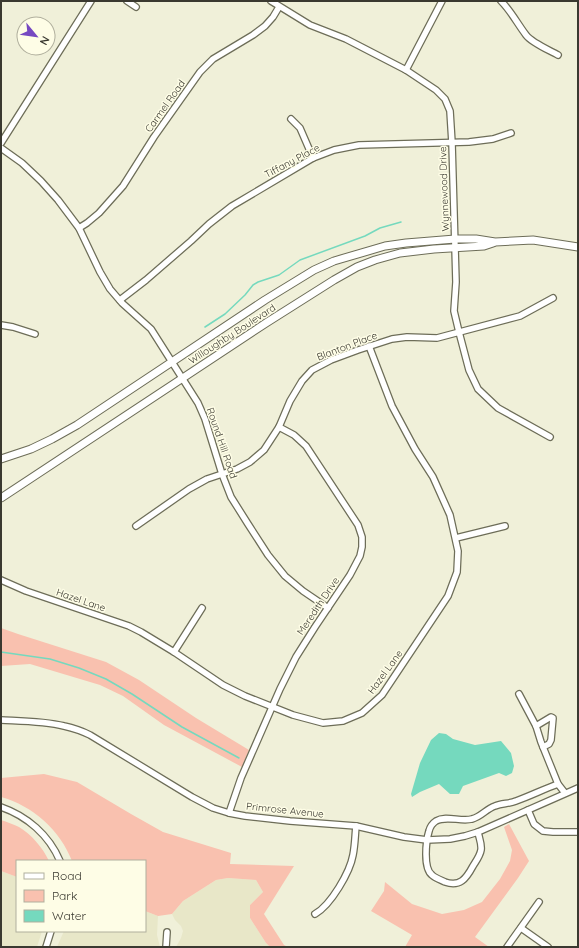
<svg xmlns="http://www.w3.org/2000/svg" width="579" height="948" font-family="Quicksand,sans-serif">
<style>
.built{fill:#e8e7c8}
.green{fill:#f9c1af}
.water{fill:#75d9be}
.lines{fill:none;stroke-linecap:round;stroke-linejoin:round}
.stream{stroke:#75d9be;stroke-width:1.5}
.minor-casing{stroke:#6d6d58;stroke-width:8}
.tertiary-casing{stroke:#6d6d58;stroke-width:9}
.minor{stroke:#fff;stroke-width:5.5}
.tertiary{stroke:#fff;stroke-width:7}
.labels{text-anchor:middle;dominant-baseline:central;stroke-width:3;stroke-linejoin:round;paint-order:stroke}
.street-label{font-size:10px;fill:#3a3930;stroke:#fefde6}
</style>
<rect width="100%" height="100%" fill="#f0f0d9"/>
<g class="built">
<polygon points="1,871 17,877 17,931 42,931 37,947 1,947"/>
<polygon points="228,878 256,880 263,892 250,905 250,918 266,943 270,947 176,947 181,938 183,931 181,926 175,920 172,914 183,901 216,880"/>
<polygon points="145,911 158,916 157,935 160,947 57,947 64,931 145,931"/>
</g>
<g class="green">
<polygon points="1,628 18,634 106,662 139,680 196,718 249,750 242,767 164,725 123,696 100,685 30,664 1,666"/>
<path d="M44,774L77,782L131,814L163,832L231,853L230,864L294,866L264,914L284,945L288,947H270L266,943L250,918V905L263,892L256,880L228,878L216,880L183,901L172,914L158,916L145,911V861H72C60,830 33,806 1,797V778Z"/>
<path d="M1,820C7,822 13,824 19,827C32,835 43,848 49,861H17V877L1,871Z"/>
<polygon points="509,824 529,861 518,878 475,937 489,947 405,947 412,935 371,911 384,891 385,882 412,904 442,914 464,910 482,902 500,879 510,861 512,850 504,827"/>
</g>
<polygon class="water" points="439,733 446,734 453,739 475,745 501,741 511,753 514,766 512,773 506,776 499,773 463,786 459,794 450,794 439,784 420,792 412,797 411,794 420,763 431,740"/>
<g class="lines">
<g class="stream">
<polyline points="205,327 225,314 245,295 253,285 258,282 279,275 300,260 365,236 380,228 401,222"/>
<polyline points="1,652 50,659 79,668 106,679 132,694 182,727 239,758"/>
</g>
<defs>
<g id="minor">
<polyline points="127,1 136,7"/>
<polyline points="271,1 310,25 346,39 406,70 436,90 445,99 450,111 452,143 456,282 454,311 459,332 469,370 478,389 498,408 550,437"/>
<path d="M501,1C511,11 517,23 526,35C532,43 549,50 558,55"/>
<polyline points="406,70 442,1"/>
<polyline points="291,119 300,128 313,158"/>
<polyline points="1,143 91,1"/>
<polyline points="1,148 22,163 41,181 58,200 79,228 100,272 110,289 122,303 151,329 198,403 205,419 222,474 231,497 248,524 268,555 285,576 303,591 328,608"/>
<polyline points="79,228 87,223 99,213 123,186 154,137 200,72 213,59 253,35 265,26 273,17 279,7"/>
<polyline points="120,300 146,280 191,241 209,224 232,206 313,158 334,150 359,145 469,142 493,139 511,133"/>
<polyline points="1,325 13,327 35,334"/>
<polyline points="136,526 189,489 207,479 237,469 250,462 264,450 279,427 290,401 302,381 312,370 331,360 358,350 392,339 407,337 437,338 520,316 553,298"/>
<polyline points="456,538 505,526"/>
<polyline points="1,580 26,591 129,626 141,632 174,652 223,685 245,696 293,715 323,723 343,721 362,713 382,695 448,596 457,572 458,551 450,515 433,477 415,449 392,406 369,346"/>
<polyline points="174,652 202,608"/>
<polyline points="519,694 536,726 541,742 558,784 565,793"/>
<path d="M1,720C21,721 44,721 64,726C73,728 82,731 90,735L192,797L213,808L229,813L245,816L290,821L356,826L404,837L427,840L450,839L465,836L478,832L578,788"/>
<polyline points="536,726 551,717 553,718 551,740 549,744 543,747"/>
<path d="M1,807C27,816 49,835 60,861"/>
<polyline points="528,810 534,824 543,831 553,832 578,832"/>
<polyline points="229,813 241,778 280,689 296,657 315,627 350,575 360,556 362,547 362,537 358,525 306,446 294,435 279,427"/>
<path d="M478,832C479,838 482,844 481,850C480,856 476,861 473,866C466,879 460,887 445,882C441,880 435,878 432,875C423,868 426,841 429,831C430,827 433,823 436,821C446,815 461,822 472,819C481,817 486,809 495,806C502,803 509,804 516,801C530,796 544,789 558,784"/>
<path d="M315,914C331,905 350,872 353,855C355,845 355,836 356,826"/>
<polyline points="521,928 548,947"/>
<polyline points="46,947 51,931"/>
<polyline points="166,947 167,932"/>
<polyline points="507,947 539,902"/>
</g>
<g id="tertiary">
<polyline points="1,459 31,449 52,439 77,425 265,300 314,270 334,261 385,246 406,243 455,239 476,239 495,242 533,240 578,247"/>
<polyline points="1,498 266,323 334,280 357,267 375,260 400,253 434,249 484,246 493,243"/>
</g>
</defs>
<use href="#minor" class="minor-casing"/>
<use href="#tertiary" class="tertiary-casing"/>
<use href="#minor" class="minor"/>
<use href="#tertiary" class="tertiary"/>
</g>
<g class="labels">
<g class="street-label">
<text transform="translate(165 106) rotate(-55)">Carmel Road</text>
<text transform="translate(292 161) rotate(-28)">Tiffany Place</text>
<text transform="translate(444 189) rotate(-92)">Wynnewood Drive</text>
<text transform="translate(232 334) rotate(-33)">Willoughby Boulevard</text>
<text transform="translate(347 346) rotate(-21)">Blanton Place</text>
<text transform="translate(222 443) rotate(71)">Round Hill Road</text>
<text transform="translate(81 600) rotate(19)">Hazel Lane</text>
<text transform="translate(318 606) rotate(-56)">Meredith Drive</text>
<text transform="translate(385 672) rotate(-54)">Hazel Lane</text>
<text transform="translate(285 810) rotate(6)">Primrose Avenue</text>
</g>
</g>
<rect width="579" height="948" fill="none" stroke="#3a3930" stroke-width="4"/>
<rect x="16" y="860" width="130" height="72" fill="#fefde6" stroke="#b0af9d"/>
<rect x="24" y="873" width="20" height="6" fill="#ffffff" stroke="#b0af9d"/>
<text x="52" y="880" font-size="12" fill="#3a3930">Road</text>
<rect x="24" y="890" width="20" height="12" fill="#f9c1af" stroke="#b0af9d"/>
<text x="52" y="900" font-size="12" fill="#3a3930">Park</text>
<rect x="24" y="910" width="20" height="12" fill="#75d9be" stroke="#b0af9d"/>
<text x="52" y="920" font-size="12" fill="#3a3930">Water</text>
<g transform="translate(36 36) rotate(119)"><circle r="19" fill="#fefde6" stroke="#b0af9d"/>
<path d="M0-3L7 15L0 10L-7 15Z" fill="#7649c1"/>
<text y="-6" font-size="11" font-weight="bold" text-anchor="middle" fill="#3a3930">N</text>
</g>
</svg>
